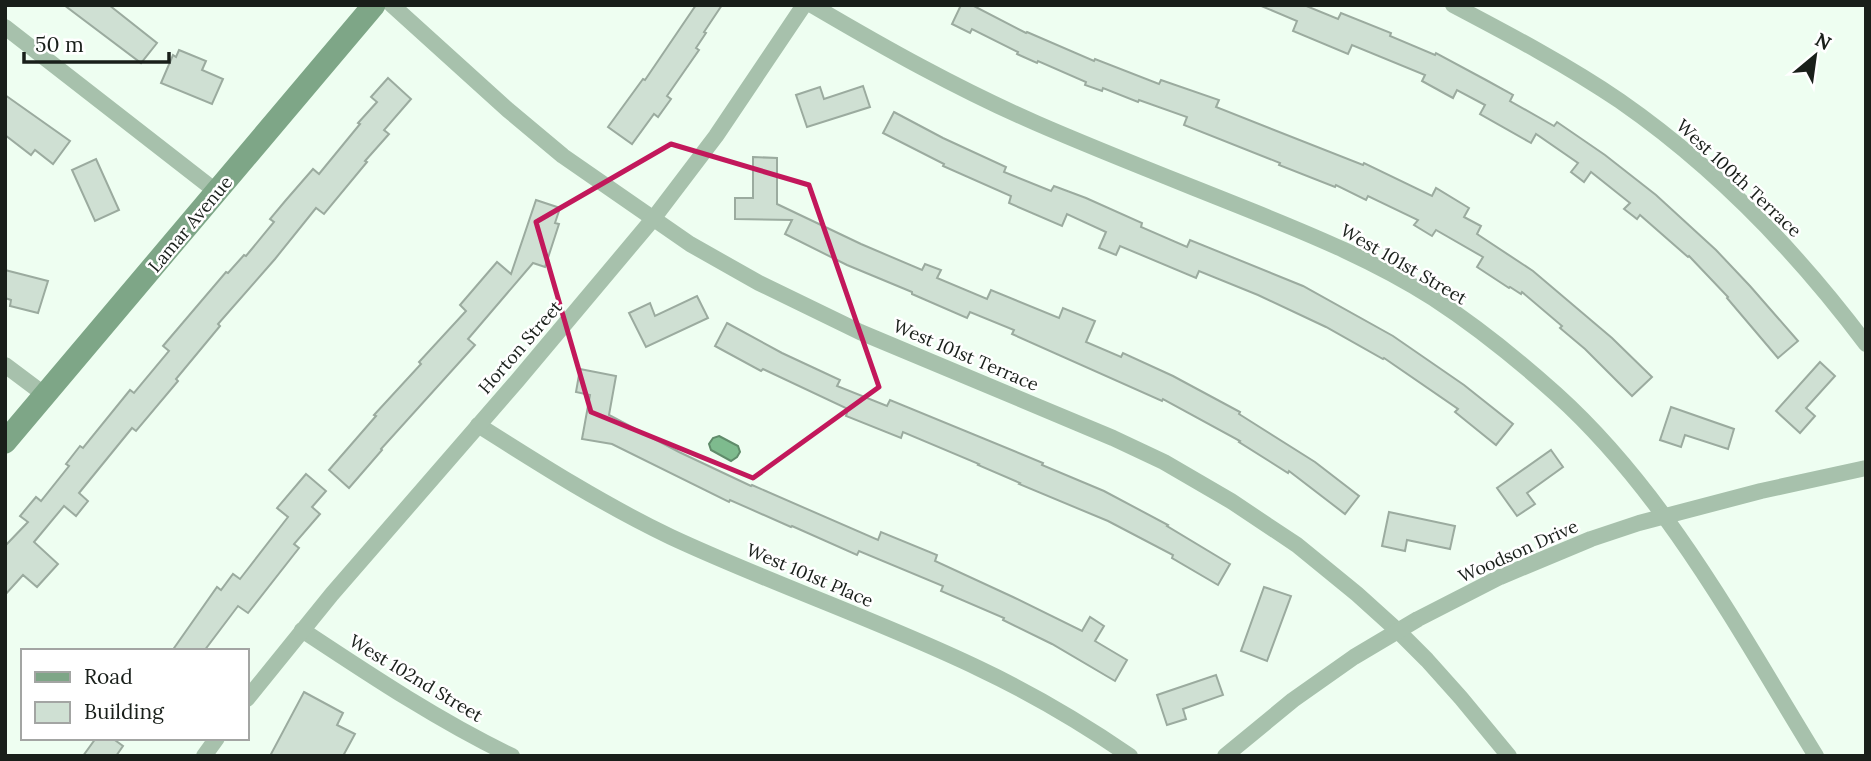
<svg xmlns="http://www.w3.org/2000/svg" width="1871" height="761" font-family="Lora,serif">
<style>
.water{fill:#7ebb8e;stroke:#608c6b;stroke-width:2}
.building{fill:#cfe0d3;stroke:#9bab9f;stroke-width:2}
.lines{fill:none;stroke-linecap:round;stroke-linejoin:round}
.street{stroke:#a7c1ac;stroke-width:16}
.secondary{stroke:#7ea687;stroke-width:23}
.marked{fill:none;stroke:#c2185b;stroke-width:5;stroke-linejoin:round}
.labels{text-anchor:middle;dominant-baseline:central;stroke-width:5;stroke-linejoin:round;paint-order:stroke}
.street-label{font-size:18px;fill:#191f1a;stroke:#fff}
</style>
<rect width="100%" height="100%" fill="#eefef1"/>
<polygon class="water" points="719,436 738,446 740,452 737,457 731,461 711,450 709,444 713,438"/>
<g class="building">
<polygon points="64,5 109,5 157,43 141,63"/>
<polygon points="696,5 722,5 704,32 706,33 696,48 699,50 667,96 671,99 658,117 654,114 632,144 608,127 643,79 645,80"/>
<polygon points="961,5 972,5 1026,33 1027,32 1094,61 1095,59 1159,84 1161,80 1219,100 1216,107 1363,165 1364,163 1432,196 1436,188 1469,208 1464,217 1481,226 1477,234 1533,271 1612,338 1652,377 1632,396 1585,349 1560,328 1562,326 1522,292 1521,294 1510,287 1509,288 1477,267 1483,257 1436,230 1432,236 1414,225 1418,220 1368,196 1366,200 1336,185 1335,187 1279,165 1280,163 1184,125 1187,117 1139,100 1138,102 1103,88 1102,91 1085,85 1086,82 1038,61 1037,63 1017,54 1018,52 972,29 970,33 952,24"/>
<polygon points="1259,5 1304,5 1338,19 1341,13 1391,33 1390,36 1435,55 1436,53 1486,80 1513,95 1510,101 1554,126 1557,122 1605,155 1656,195 1716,250 1750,286 1798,341 1778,358 1727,298 1728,297 1689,256 1688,257 1640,215 1637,219 1624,209 1630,203 1591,172 1584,182 1571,172 1578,163 1536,134 1531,143 1480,114 1485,105 1457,90 1453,98 1422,81 1425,75 1352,45 1348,54 1293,31 1297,21"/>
<polygon points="179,50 206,61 202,70 223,79 212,104 161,83 173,55 176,57"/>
<polygon points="388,78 411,99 384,130 389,134 365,161 367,162 324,214 316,208 275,259 218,324 220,326 176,379 178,381 136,431 132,428 79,493 88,501 76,516 64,506 34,542 58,564 37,587 23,575 5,595 5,546 28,522 20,516 36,497 41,501 69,466 66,464 80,446 83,448 130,390 134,393 169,351 163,346 226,272 228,273 244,255 246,256 274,222 270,219 286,200 313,169 319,174 360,124 358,123 377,102 371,97"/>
<polygon points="863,86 870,107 807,127 796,95 820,87 824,99"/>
<polygon points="5,95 70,141 53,164 35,150 31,155 5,135"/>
<polygon points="894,112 943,138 1006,167 1004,172 1051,191 1054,186 1086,198 1142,223 1141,227 1187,247 1190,240 1303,286 1393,336 1464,385 1513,424 1496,445 1455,412 1458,409 1384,358 1383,359 1326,327 1258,295 1199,271 1196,278 1120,246 1116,255 1099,248 1106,232 1067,214 1062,226 1009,203 1011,196 943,166 944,164 883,133"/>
<polygon points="753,157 777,158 777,204 861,244 922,270 925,264 941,270 937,278 987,299 991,290 1059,318 1063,308 1095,321 1086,342 1121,357 1123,353 1173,376 1240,412 1239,414 1315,462 1359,496 1345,514 1289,471 1288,473 1239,442 1240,441 1163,399 1162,401 1012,334 1014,330 970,312 967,318 912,294 912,292 847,265 785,234 792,220 735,219 735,198 753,198"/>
<polygon points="96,159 119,210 95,221 72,170"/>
<polygon points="536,200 560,208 555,223 559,224 545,267 533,263 468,339 475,345 381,449 382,450 349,488 329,470 376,416 374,415 421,364 419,362 466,311 460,305 497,262 511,274"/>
<polygon points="5,270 48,281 38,313 10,306 11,300 5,298"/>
<polygon points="697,296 708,318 646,347 629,313 650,303 655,316"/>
<polygon points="727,323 782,353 840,380 837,386 887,406 890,400 1043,463 1042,465 1104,491 1168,525 1167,526 1230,564 1218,585 1172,558 1173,555 1108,521 1019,484 1020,483 978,465 979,464 903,432 901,438 846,416 848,409 763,369 761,371 715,346"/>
<polygon points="1820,362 1835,376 1806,408 1815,416 1800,433 1776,411"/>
<polygon points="580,369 616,376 609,415 679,452 751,486 752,485 878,540 881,532 937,555 935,561 1013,597 1082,631 1090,617 1104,626 1095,641 1127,660 1115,681 1052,644 1003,620 1004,618 941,591 943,586 859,551 857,555 792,526 791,527 730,500 729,502 612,444 582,439 590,395 576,392"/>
<polygon points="1671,407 1734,429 1728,449 1685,435 1681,447 1660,440"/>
<polygon points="1551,450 1563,467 1527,493 1535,504 1517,516 1497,488"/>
<polygon points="306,474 326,491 312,507 320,514 294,544 299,548 248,613 238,606 204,651 172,651 217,587 221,590 233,574 240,579 288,517 277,508"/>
<polygon points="1389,512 1455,526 1450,549 1407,540 1405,551 1382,546"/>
<polygon points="1264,587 1291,596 1267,661 1241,651"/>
<polygon points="1216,675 1223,695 1183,709 1186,719 1167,725 1157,695"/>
<polygon points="304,692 343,713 337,725 355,734 343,756 270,756"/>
<polygon points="96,738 112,738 123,746 116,756 83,756"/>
</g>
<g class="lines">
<g class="street">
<polyline points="392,5 508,110 563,156 690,244 759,283 860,332 1113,438 1164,462 1231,501 1297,545 1357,594 1398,631 1427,660 1461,698 1509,756"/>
<path d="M812,5C885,48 958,89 1036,123C1107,154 1180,182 1252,211C1314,236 1377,262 1433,298C1476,326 1517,359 1556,394C1666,493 1739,631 1816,756"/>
<path d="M1453,5C1510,35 1567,65 1620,101C1715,167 1797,252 1866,344"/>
<polyline points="5,27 217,192"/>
<polyline points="5,365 45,395"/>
<path d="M478,425C541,465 604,505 671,537C772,584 878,620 978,668C1031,693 1082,723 1130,756"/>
<path d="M302,630C370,675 439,721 512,756"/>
<polyline points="247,699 332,594 517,381 653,219 716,136 804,5"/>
<polyline points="204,756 217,738"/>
<polyline points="1225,756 1293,700 1354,657 1418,619 1500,577 1591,539 1639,523 1761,491 1866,468"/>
</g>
<polyline class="secondary" points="5,442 374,5"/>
</g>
<path class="marked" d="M671,144L809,185L879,387L753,478L591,412L536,222Z"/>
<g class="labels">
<g class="street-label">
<text transform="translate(1739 178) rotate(43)">West 100th Terrace</text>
<text transform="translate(190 224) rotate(-50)">Lamar Avenue</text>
<text transform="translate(1404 264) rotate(30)">West 101st Street</text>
<text transform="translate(520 347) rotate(-49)">Horton Street</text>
<text transform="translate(966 355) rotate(23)">West 101st Terrace</text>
<text transform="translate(1518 551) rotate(-24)">Woodson Drive</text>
<text transform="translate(810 575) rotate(23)">West 101st Place</text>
<text transform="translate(416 678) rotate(31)">West 102nd Street</text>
</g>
</g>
<rect width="1871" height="761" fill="none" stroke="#191f1a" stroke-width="14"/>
<rect x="21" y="649" width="228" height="91" fill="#ffffff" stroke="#a3a5a3" stroke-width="2"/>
<rect x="35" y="672" width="35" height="10" fill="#7ea687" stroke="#a3a5a3" stroke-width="2"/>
<text x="84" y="684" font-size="21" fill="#191f1a">Road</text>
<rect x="35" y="702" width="35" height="21" fill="#cfe0d3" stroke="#a3a5a3" stroke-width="2"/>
<text x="84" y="719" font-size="21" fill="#191f1a">Building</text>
<g transform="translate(1815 56) rotate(29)" stroke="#ffffff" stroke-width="5" paint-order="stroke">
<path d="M0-5L12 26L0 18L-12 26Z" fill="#191f1a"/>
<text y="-10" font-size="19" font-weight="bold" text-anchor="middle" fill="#191f1a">N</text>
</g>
<path d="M24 52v10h145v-10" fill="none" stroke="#191f1a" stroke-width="3.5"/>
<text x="35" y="52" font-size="21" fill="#191f1a" stroke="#ffffff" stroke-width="5" paint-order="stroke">50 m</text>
</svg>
